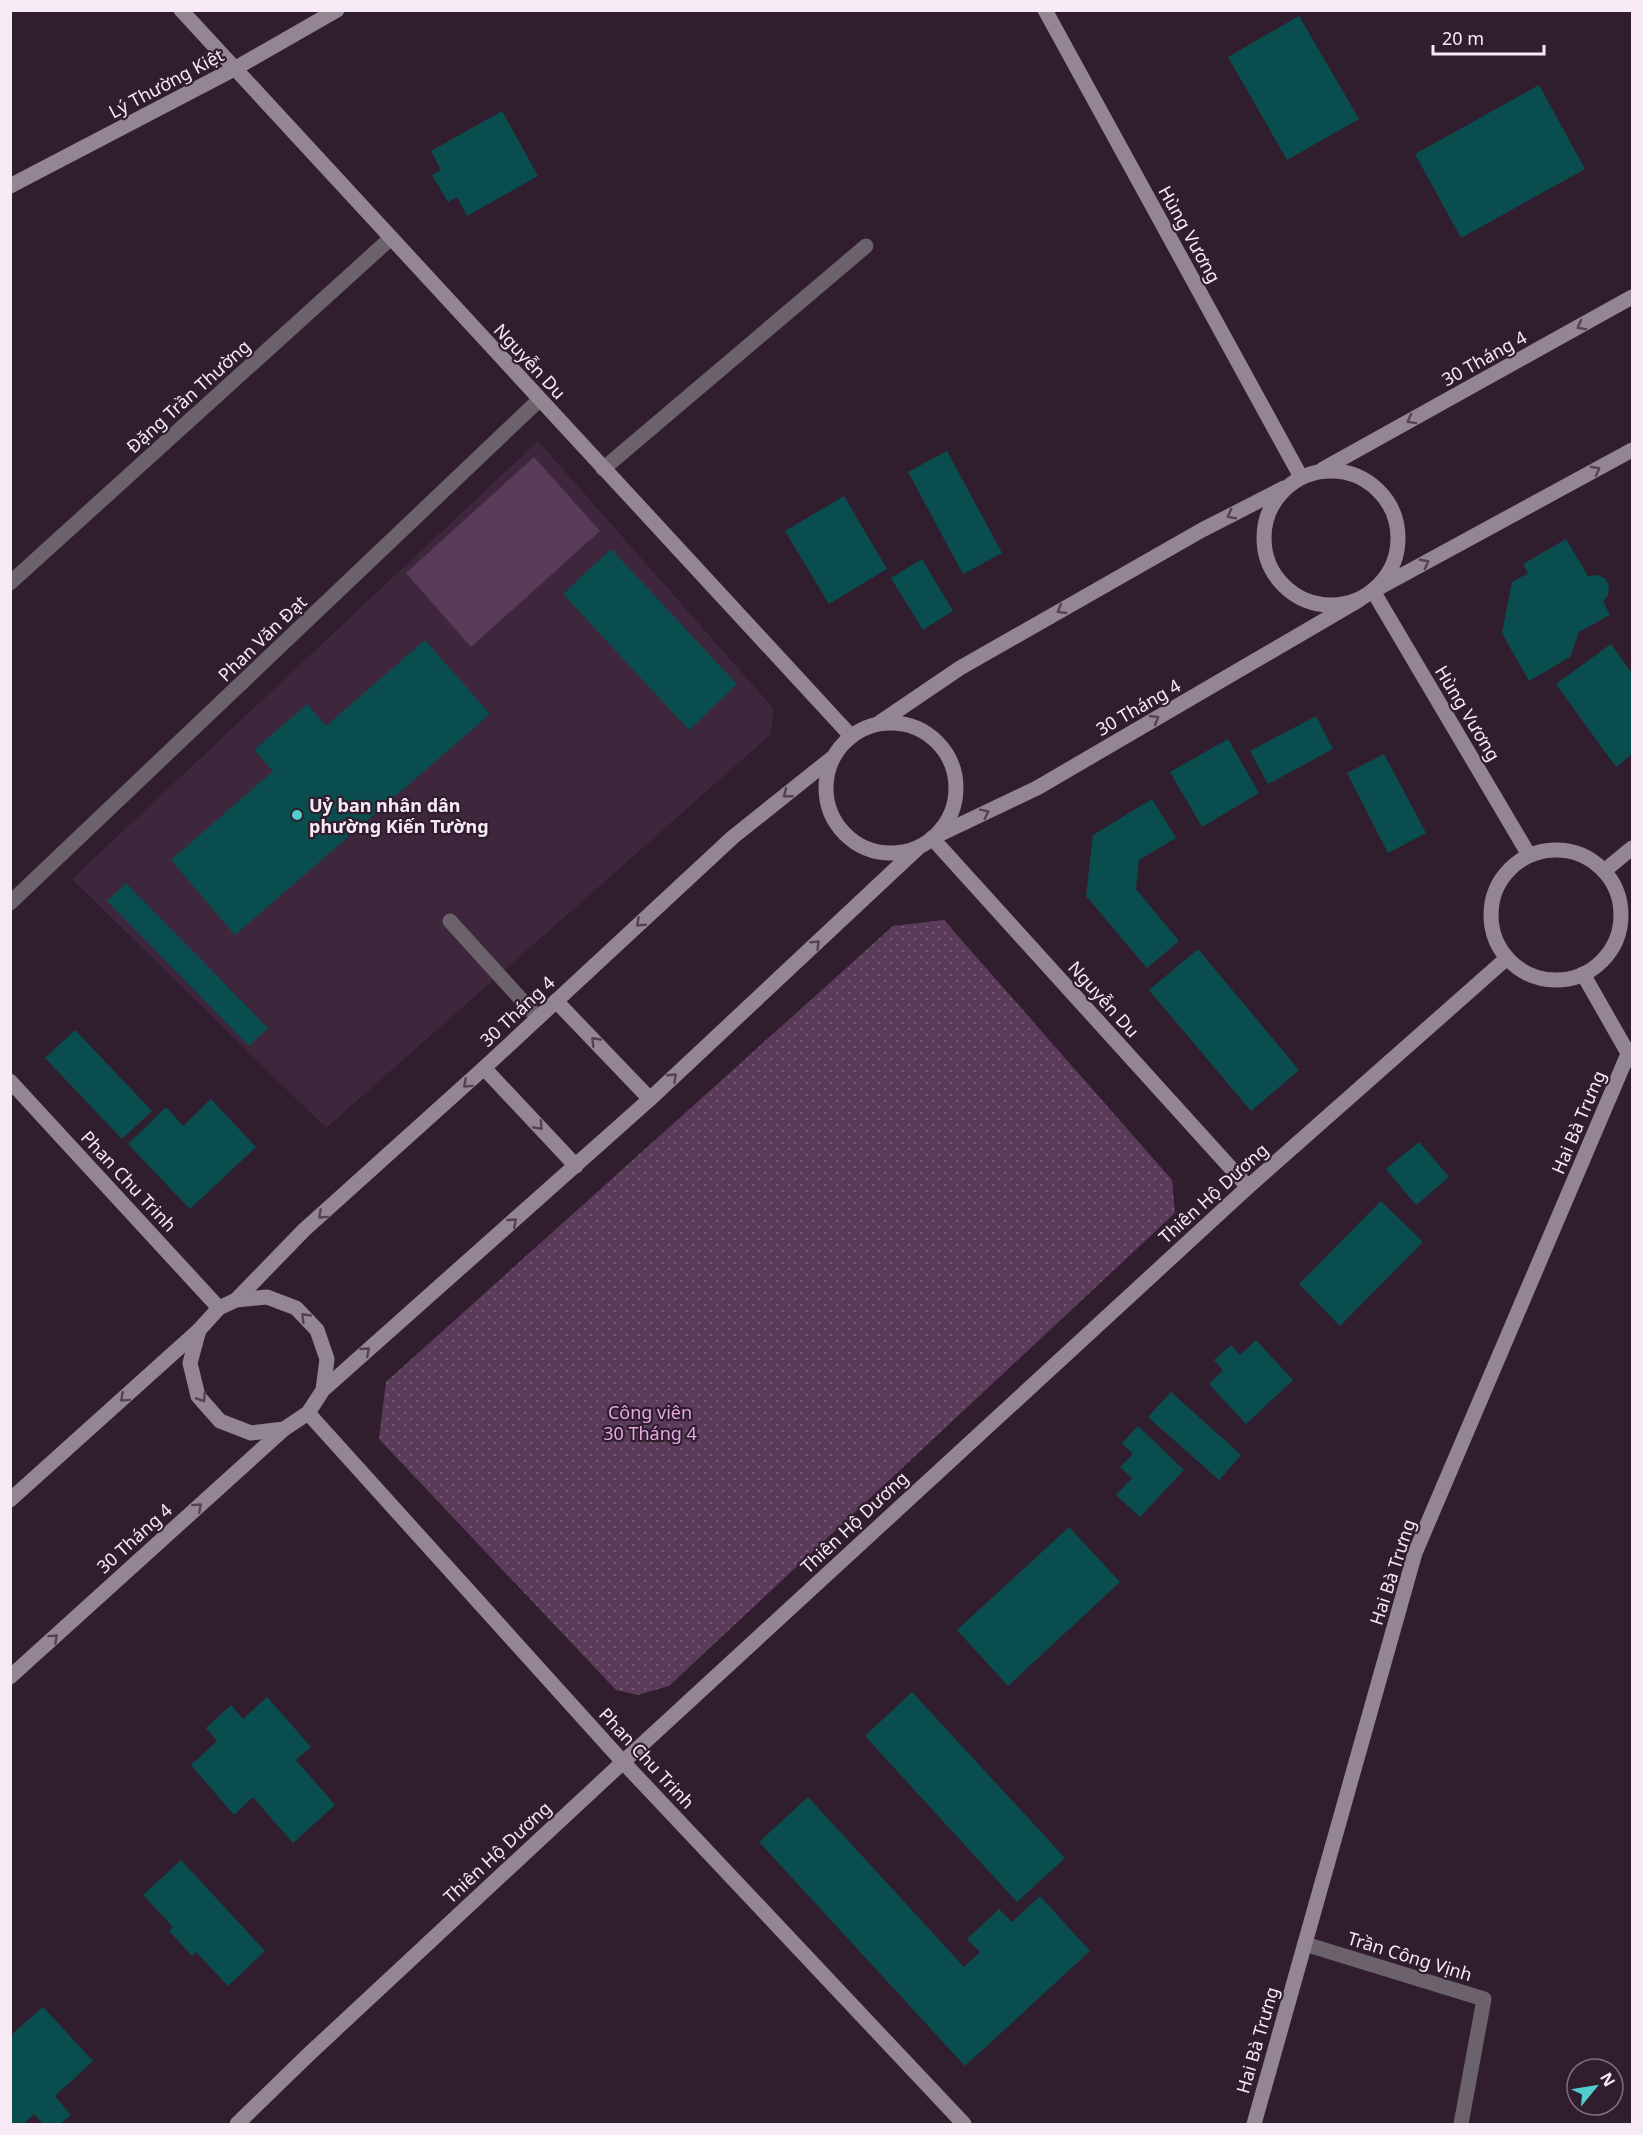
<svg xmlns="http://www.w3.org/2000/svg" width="1643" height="2135" font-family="'Noto Sans',sans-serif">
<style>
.built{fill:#3e273d}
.green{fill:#5a3b59}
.park{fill:url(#park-dots)}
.building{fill:#0a4d4e}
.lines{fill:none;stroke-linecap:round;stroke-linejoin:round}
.lane{stroke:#6c626b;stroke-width:15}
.street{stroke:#6c626b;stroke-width:15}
.secondary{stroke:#948593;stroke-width:15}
.oneway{stroke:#534252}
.poi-dot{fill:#52cdce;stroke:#301e2f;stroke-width:2}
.labels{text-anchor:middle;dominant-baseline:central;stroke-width:4.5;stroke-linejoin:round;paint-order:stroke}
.street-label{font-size:18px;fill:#f6eaf5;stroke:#301e2f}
.poi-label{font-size:18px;font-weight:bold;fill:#f6eaf5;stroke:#301e2f;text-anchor:start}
.park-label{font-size:18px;fill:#e6a7e3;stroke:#301e2f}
</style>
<defs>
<pattern id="park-dots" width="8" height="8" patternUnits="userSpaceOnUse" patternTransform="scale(1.5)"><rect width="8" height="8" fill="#5a3b59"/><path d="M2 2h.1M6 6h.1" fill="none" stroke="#725871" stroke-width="1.8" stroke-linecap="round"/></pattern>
</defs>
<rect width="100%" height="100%" fill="#301e2f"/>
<polygon class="built" points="538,441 774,709 770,735 326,1128 72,879"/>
<polygon class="green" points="534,457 600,531 471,647 406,573"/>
<polygon class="park" points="944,920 1172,1180 1175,1213 669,1686 638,1695 616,1690 379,1439 386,1382 893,926"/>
<g class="building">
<polygon points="1299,16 1359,119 1287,160 1228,57"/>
<polygon points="1539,85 1585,169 1461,238 1415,154"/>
<polygon points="502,111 538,176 467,216 457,197 448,202 432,175 441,170 431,151"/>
<polygon points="947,451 1002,553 963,574 908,472"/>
<polygon points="844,496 887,569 829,604 785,531"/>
<polygon points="1566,539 1588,576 1596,575 1605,578 1609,586 1608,595 1603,601 1610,615 1579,632 1570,657 1529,681 1502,633 1512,582 1528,573 1523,564"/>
<polygon points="611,549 737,684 689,730 563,594"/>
<polygon points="922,559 953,611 923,630 891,578"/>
<polygon points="425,640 490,714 235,935 171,860 273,771 254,750 307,704 326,726"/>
<polygon points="1611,644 1632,673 1632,754 1616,767 1556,684"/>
<polygon points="1316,716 1333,749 1268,784 1250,751"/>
<polygon points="1228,739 1259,793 1202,827 1170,772"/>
<polygon points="1384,754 1426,833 1388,853 1347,773"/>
<polygon points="1152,799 1176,838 1139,860 1136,889 1179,941 1147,968 1086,896 1093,835"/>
<polygon points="126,883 268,1028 249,1046 107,901"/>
<polygon points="1198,949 1299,1070 1251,1111 1149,990"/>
<polygon points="75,1030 152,1111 122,1139 45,1058"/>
<polygon points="211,1099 256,1147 190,1209 128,1144 166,1107 183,1126"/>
<polygon points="1419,1142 1449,1177 1416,1205 1386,1169"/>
<polygon points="1381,1201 1423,1242 1340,1326 1299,1284"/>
<polygon points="1256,1340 1293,1380 1246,1424 1209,1384 1223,1370 1214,1360 1231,1345 1240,1355"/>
<polygon points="1171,1392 1241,1455 1219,1480 1148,1417"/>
<polygon points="1138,1426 1184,1470 1140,1517 1116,1495 1132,1478 1120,1467 1133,1454 1122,1443"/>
<polygon points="1069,1527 1120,1582 1008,1686 957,1630"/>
<polygon points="912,1692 1065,1858 1017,1902 865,1736"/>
<polygon points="267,1697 311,1747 296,1760 335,1805 293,1843 253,1797 234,1815 191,1765 217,1741 206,1728 231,1705 243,1719"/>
<polygon points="808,1797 964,1967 980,1952 967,1939 999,1909 1012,1922 1040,1896 1090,1951 965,2066 759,1842"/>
<polygon points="181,1860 265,1951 228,1986 196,1952 192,1956 169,1931 173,1927 143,1895"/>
<polygon points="43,2007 93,2061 55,2096 71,2115 60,2124 43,2124 34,2114 23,2124 10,2124 10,2036"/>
</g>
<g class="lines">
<g class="lane">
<polyline points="603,469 866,246"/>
<polyline points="450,921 538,1018"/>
</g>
<g class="street">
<polyline points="10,583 391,238"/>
<polyline points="10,903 539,400"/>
<polyline points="1305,1944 1484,1999 1461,2124"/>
</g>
<g class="secondary">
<polyline points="181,10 851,736"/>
<polyline points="1045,10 1301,477"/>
<polyline points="10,186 234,69 337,10"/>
<polyline points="1323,469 1632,297"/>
<circle cx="1331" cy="538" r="67"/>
<polyline points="879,723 960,668 1202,530 1284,488"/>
<circle cx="891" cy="788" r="65"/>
<circle cx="1556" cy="915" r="65"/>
<polyline points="1529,855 1373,591 1632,450"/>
<polyline points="1604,871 1632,848"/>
<polyline points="1583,974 1632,1060"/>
<polyline points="556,1001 650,1099"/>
<polyline points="484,1068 576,1166"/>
<polyline points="10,1081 219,1308"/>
<polyline points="1248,1187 932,838 1037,788 1359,600"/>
<polyline points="236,1300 304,1230 484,1068 733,837 832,758"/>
<polyline points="323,1390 327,1359 317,1330 296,1308 267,1297 236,1300 219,1308 199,1330 190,1363 198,1396 220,1421 251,1433 284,1429 308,1413 323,1390 650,1099 919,847"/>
<polyline points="308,1413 623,1762 964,2124"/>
<polyline points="10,1500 199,1330"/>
<polyline points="10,1677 284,1429"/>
<polyline points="237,2124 308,2055 623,1762 1248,1187 1507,958"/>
<polyline points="1254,2124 1415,1553 1628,1054"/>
</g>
</g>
<defs><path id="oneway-chevron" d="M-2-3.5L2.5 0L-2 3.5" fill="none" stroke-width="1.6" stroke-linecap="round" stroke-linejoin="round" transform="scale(1.5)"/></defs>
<g class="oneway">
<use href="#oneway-chevron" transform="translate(1581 326) rotate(151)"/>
<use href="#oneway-chevron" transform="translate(1411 420) rotate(151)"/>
<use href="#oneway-chevron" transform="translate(1596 470) rotate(-28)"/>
<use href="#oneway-chevron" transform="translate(1231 515) rotate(153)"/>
<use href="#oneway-chevron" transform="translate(1425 563) rotate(-28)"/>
<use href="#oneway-chevron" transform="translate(1061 610) rotate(150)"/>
<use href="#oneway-chevron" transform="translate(1155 719) rotate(-30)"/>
<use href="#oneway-chevron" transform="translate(787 794) rotate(141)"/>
<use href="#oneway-chevron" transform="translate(985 813) rotate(-26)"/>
<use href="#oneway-chevron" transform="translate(640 923) rotate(137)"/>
<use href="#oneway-chevron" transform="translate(816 944) rotate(-43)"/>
<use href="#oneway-chevron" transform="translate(595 1041) rotate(-134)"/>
<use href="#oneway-chevron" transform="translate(673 1077) rotate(-43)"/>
<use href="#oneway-chevron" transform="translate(467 1084) rotate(138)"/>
<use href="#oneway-chevron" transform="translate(539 1126) rotate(47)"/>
<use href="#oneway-chevron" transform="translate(322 1215) rotate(138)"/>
<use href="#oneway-chevron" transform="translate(513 1222) rotate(-41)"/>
<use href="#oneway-chevron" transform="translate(305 1317) rotate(-134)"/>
<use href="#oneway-chevron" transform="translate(366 1351) rotate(-41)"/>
<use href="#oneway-chevron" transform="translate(124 1398) rotate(138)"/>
<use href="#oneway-chevron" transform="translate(202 1398) rotate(57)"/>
<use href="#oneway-chevron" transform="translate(198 1507) rotate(-42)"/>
<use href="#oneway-chevron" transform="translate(54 1638) rotate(-42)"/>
</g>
<circle class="poi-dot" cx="297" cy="815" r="6"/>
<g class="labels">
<g class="street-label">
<text transform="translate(166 83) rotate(-28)">Lý Thường Kiệt</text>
<text transform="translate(1190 234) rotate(61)">Hùng Vương</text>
<text transform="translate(1484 358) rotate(-29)">30 Tháng 4</text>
<text transform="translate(530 361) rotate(47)">Nguyễn Du</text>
<text transform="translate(188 396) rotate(-42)">Đặng Trần Thường</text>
<text transform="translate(262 638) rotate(-44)">Phan Văn Đạt</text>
<text transform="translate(1138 707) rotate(-30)">30 Tháng 4</text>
<text transform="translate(1468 713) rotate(59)">Hùng Vương</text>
<text transform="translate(1104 999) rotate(48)">Nguyễn Du</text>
<text transform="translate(517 1011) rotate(-43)">30 Tháng 4</text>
<text transform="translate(1578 1122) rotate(-67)">Hai Bà Trưng</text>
<text transform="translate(129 1181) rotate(47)">Phan Chu Trinh</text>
<text transform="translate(1213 1193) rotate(-42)">Thiên Hộ Dương</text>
<text transform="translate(854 1522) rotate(-43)">Thiên Hộ Dương</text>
<text transform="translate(134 1538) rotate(-42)">30 Tháng 4</text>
<text transform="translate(1392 1572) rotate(-72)">Hai Bà Trưng</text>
<text transform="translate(647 1758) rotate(47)">Phan Chu Trinh</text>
<text transform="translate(497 1852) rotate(-43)">Thiên Hộ Dương</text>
<text transform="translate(1410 1956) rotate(17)">Trần Công Vịnh</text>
<text transform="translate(1257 2040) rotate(-74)">Hai Bà Trưng</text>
</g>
<g class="poi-label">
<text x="309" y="805">Uỷ ban nhân dân<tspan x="309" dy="21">phường Kiến Tường</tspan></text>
</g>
<g class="park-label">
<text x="650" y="1412">Công viên<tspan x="650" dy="21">30 Tháng 4</tspan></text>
</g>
</g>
<rect width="1643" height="2135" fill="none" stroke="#f6eaf5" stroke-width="24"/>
<g transform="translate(1595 2087) rotate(60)"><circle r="28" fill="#301e2f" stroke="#7f707e" stroke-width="1.5"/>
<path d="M0-4.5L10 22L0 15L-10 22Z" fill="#52cdce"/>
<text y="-9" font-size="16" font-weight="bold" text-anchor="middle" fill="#f6eaf5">N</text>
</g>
<path d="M1433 45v9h111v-9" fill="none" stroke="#f6eaf5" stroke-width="3"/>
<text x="1442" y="45" font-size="18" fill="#f6eaf5" stroke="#301e2f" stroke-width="4.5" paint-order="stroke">20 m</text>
</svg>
